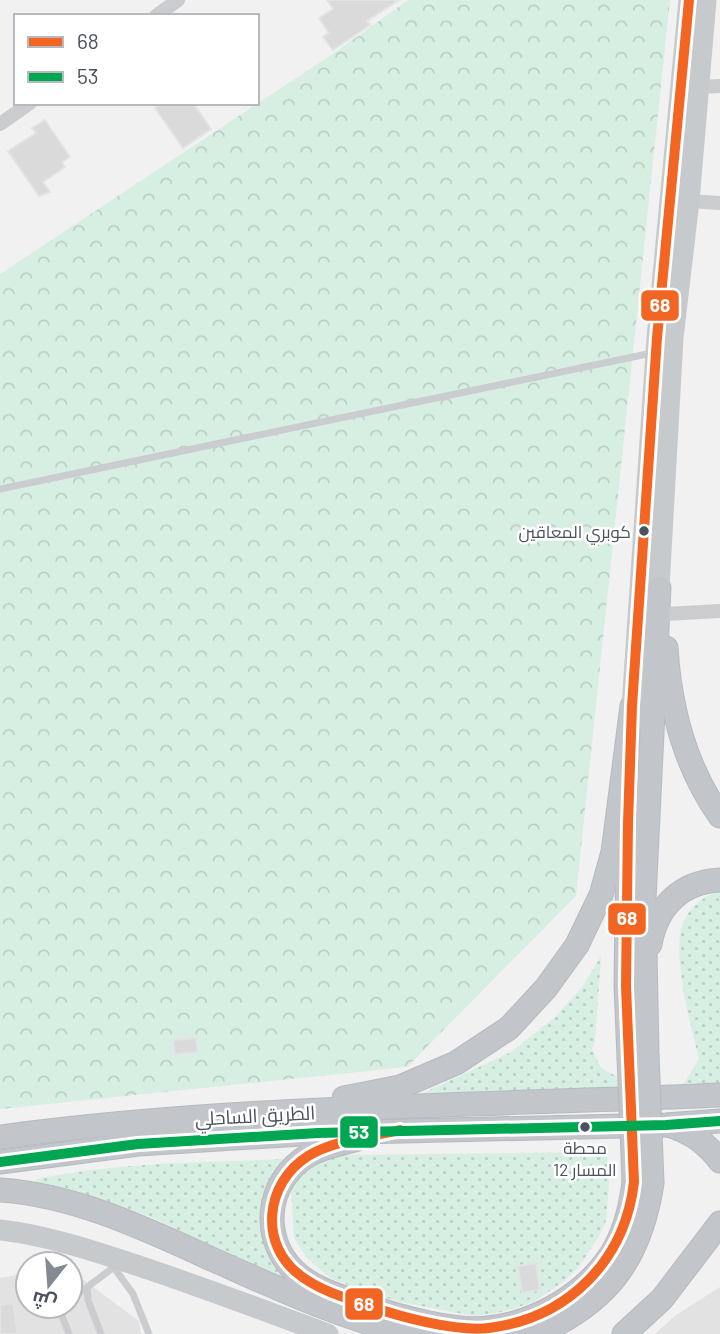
<svg xmlns="http://www.w3.org/2000/svg" width="720" height="1334" font-family="Barlow,Cairo,sans-serif">
<style>
.education{fill:#e3e2e3}
.grass{fill:url(#grass-dots)}
.forest{fill:url(#forest-crowns)}
.building{fill:#dadadb;stroke:#e2e3e4;stroke-width:2}
.lines{fill:none;stroke-linecap:round;stroke-linejoin:round}
.trunk-casing{stroke:#b6bac0;stroke-width:25}
.service{stroke:#cbcccf;stroke-width:7}
.minor{stroke:#cbcccf;stroke-width:14}
.primary{stroke:#c7cacd;stroke-width:21}
.trunk{stroke:#c2c6ca;stroke-width:23}
.trunk-bridge-casing{stroke:#b6bac0;stroke-width:25;stroke-linecap:butt}
.trunk-bridge{stroke:#c2c6ca;stroke-width:23}
.bus-1-casing{stroke:#fff;stroke-width:16}
.bus-2-casing{stroke:#fff;stroke-width:16}
.bus-1{stroke:#f26522;stroke-width:10}
.bus-2{stroke:#00a651;stroke-width:10}
.bus-dot{fill:#49525d;stroke:#fff;stroke-width:2.5}
.labels{text-anchor:middle;dominant-baseline:central;stroke-width:5;stroke-linejoin:round;paint-order:stroke}
.bus-label{font-size:17px;fill:#49525d;stroke:#fff;text-anchor:end}
.street-label{font-size:19px;fill:#49525d;stroke:#fff}
.line-badge{stroke:#fff;stroke-width:2.5}
.badge-label{font-size:19px;text-anchor:middle;font-weight:bold;fill:#fff}
</style>
<defs>
<pattern id="grass-dots" width="8" height="8" patternUnits="userSpaceOnUse" patternTransform="scale(1.75)"><rect width="8" height="8" fill="#d7efe2"/><path d="M2 2h.1M6 6h.1" fill="none" stroke="#bacfc4" stroke-width="1.8" stroke-linecap="round"/></pattern>
<pattern id="forest-crowns" width="20" height="18" patternUnits="userSpaceOnUse" patternTransform="scale(1.75)"><rect width="20" height="18" fill="#d7efe2"/><path d="M2 6a3 3 0 1 1 6 0M12 15a3 3 0 1 1 6 0" fill="none" stroke="#bacfc4"/></pattern>
</defs>
<rect width="100%" height="100%" fill="#f1f1f1"/>
<g class="education">
<polygon points="70,1270 139,1321 141,1334 0,1334 0,1278 28,1273 28,1306 70,1306"/>
<polygon points="720,1287 720,1334 655,1334 676,1315"/>
</g>
<g class="grass">
<path d="M720,891V1085H683L699,1059C691,1026 670,951 684,921C691,905 704,896 720,891Z"/>
<polygon points="601,956 595,1041 592,1049 601,1068 616,1076 620,1087 408,1100 511,1052 555,1017 583,986"/>
<polygon points="607,1152 609,1185 606,1221 599,1236 579,1267 564,1281 534,1302 502,1312 474,1316 400,1302 363,1291 330,1278 307,1258 294,1238 291,1191 299,1177 318,1162 342,1155"/>
<path d="M291,1159L264,1209L309,1294L151,1217L93,1197L32,1185L37,1179C116,1162 209,1162 291,1159Z"/>
</g>
<polygon class="forest" points="408,0 670,0 576,896 407,1067 0,1109 0,274 337,51"/>
<g class="building">
<polygon points="327,0 399,0 367,21 370,25 333,50 323,37 329,33 319,18 333,9"/>
<polygon points="161,103 193,103 211,129 183,148 155,108"/>
<polygon points="45,120 70,157 62,162 65,167 43,182 50,192 39,196 8,151 36,133 32,128"/>
<polygon points="196,1038 198,1052 175,1054 173,1040"/>
<polygon points="536,1263 540,1290 522,1293 518,1266"/>
<polygon points="13,1303 18,1334 0,1334 0,1305"/>
</g>
<g class="lines">
<defs>
<g id="trunk">
<path d="M666,648C670,708 685,767 720,816"/>
<polyline points="628,832 626,986 629,1057"/>
<path d="M650,944C657,906 681,882 720,880"/>
<polyline points="647,1055 644,899 659,588"/>
<polyline points="344,1098 400,1087 456,1063 509,1028 546,988 577,945 601,895 613,852 632,706"/>
<path d="M669,1125C691,1132 706,1143 720,1161"/>
<path d="M0,1137C238,1105 480,1106 720,1095"/>
<path d="M355,1140C340,1144 323,1147 309,1155C264,1181 259,1243 300,1276C319,1291 346,1298 368,1306C400,1317 455,1332 488,1328C536,1323 586,1294 612,1253C625,1232 631,1206 634,1182"/>
<polyline points="0,1162 138,1144 318,1133 666,1125 720,1121"/>
<path d="M0,1190C76,1195 148,1230 216,1261C279,1289 343,1319 410,1334"/>
<path d="M537,1334C607,1302 640,1261 652,1183"/>
<polyline points="624,1334 662,1299 720,1223"/>
</g>
</defs>
<use href="#trunk" class="trunk-casing"/>
<g class="service">
<polyline points="0,489 652,353"/>
<polyline points="110,1262 133,1294 149,1334"/>
<polyline points="87,1288 88,1300 101,1334"/>
<polyline points="70,1300 114,1267"/>
<polyline points="64,1306 62,1316 69,1334"/>
</g>
<g class="minor">
<polyline points="156,16 178,0"/>
<polyline points="698,87 720,86"/>
<polyline points="0,124 30,103"/>
<polyline points="689,201 720,203"/>
<polyline points="664,614 720,611"/>
</g>
<g class="primary">
<polyline points="659,588 673,338 689,201 706,0"/>
<polyline points="632,706 657,338 689,0"/>
<path d="M0,1230C44,1235 88,1249 130,1263C197,1285 262,1310 328,1334"/>
</g>
<use href="#trunk" class="trunk"/>
<defs>
<g id="trunk-bridge">
<polyline points="647,1055 652,1183"/>
<polyline points="629,1057 634,1182"/>
</g>
</defs>
<use href="#trunk-bridge" class="trunk-bridge-casing"/>
<use href="#trunk-bridge" class="trunk-bridge"/>
<defs>
<path id="bus-1" d="M400,1130C371,1137 334,1140 308,1156C265,1183 258,1245 301,1276C321,1291 346,1298 369,1306C401,1317 456,1332 489,1328C568,1318 625,1261 634,1182L626,986L628,823L632,706L657,338L689,0"/>
<polyline id="bus-2" points="0,1162 138,1144 318,1133 666,1125 720,1121"/>
</defs>
<use href="#bus-1" class="bus-1-casing"/>
<use href="#bus-2" class="bus-2-casing"/>
<use href="#bus-1" class="bus-1"/>
<use href="#bus-2" class="bus-2"/>
</g>
<g class="bus-dot">
<circle cx="644" cy="531" r="6"/>
<circle cx="585" cy="1127" r="6"/>
</g>
<g class="labels">
<g class="bus-label">
<text x="631" y="531">كوبري المعاقين</text>
<text x="585" y="1147" text-anchor="middle">محطة<tspan x="585" dy="22">المسار 12</tspan></text>
</g>
<g class="street-label">
<text transform="translate(255 1115) rotate(-3)">الطريق الساحلي</text>
</g>
</g>
<g class="line-badge">
<rect x="640" y="289" width="40" height="33" rx="7" fill="#f26522"/>
<rect x="607" y="902" width="40" height="34" rx="7" fill="#f26522"/>
<rect x="339" y="1115" width="40" height="34" rx="7" fill="#00a651"/>
<rect x="344" y="1287" width="40" height="34" rx="7" fill="#f26522"/>
</g>
<g class="badge-label">
<text x="660" y="312">68</text>
<text x="627" y="925">68</text>
<text x="359" y="1139">53</text>
<text x="364" y="1311">68</text>
</g>
<rect x="14" y="14" width="245" height="91" fill="#ffffff" stroke="#b6babe" stroke-width="2"/>
<rect x="28" y="37" width="35" height="10" fill="#f26522" stroke="#b6babe" stroke-width="2"/>
<text x="77" y="49" font-size="21" fill="#49525d">68</text>
<rect x="28" y="72" width="35" height="10" fill="#00a651" stroke="#b6babe" stroke-width="2"/>
<text x="77" y="84" font-size="21" fill="#49525d">53</text>
<g transform="translate(49 1285) rotate(197)"><circle r="33" fill="#ffffff" stroke="#b6babe" stroke-width="2"/>
<path d="M0-5L12 26L0 18L-12 26Z" fill="#848a91"/>
<text y="-10" font-size="19" font-weight="bold" text-anchor="middle" fill="#49525d">ش</text>
</g>
</svg>
